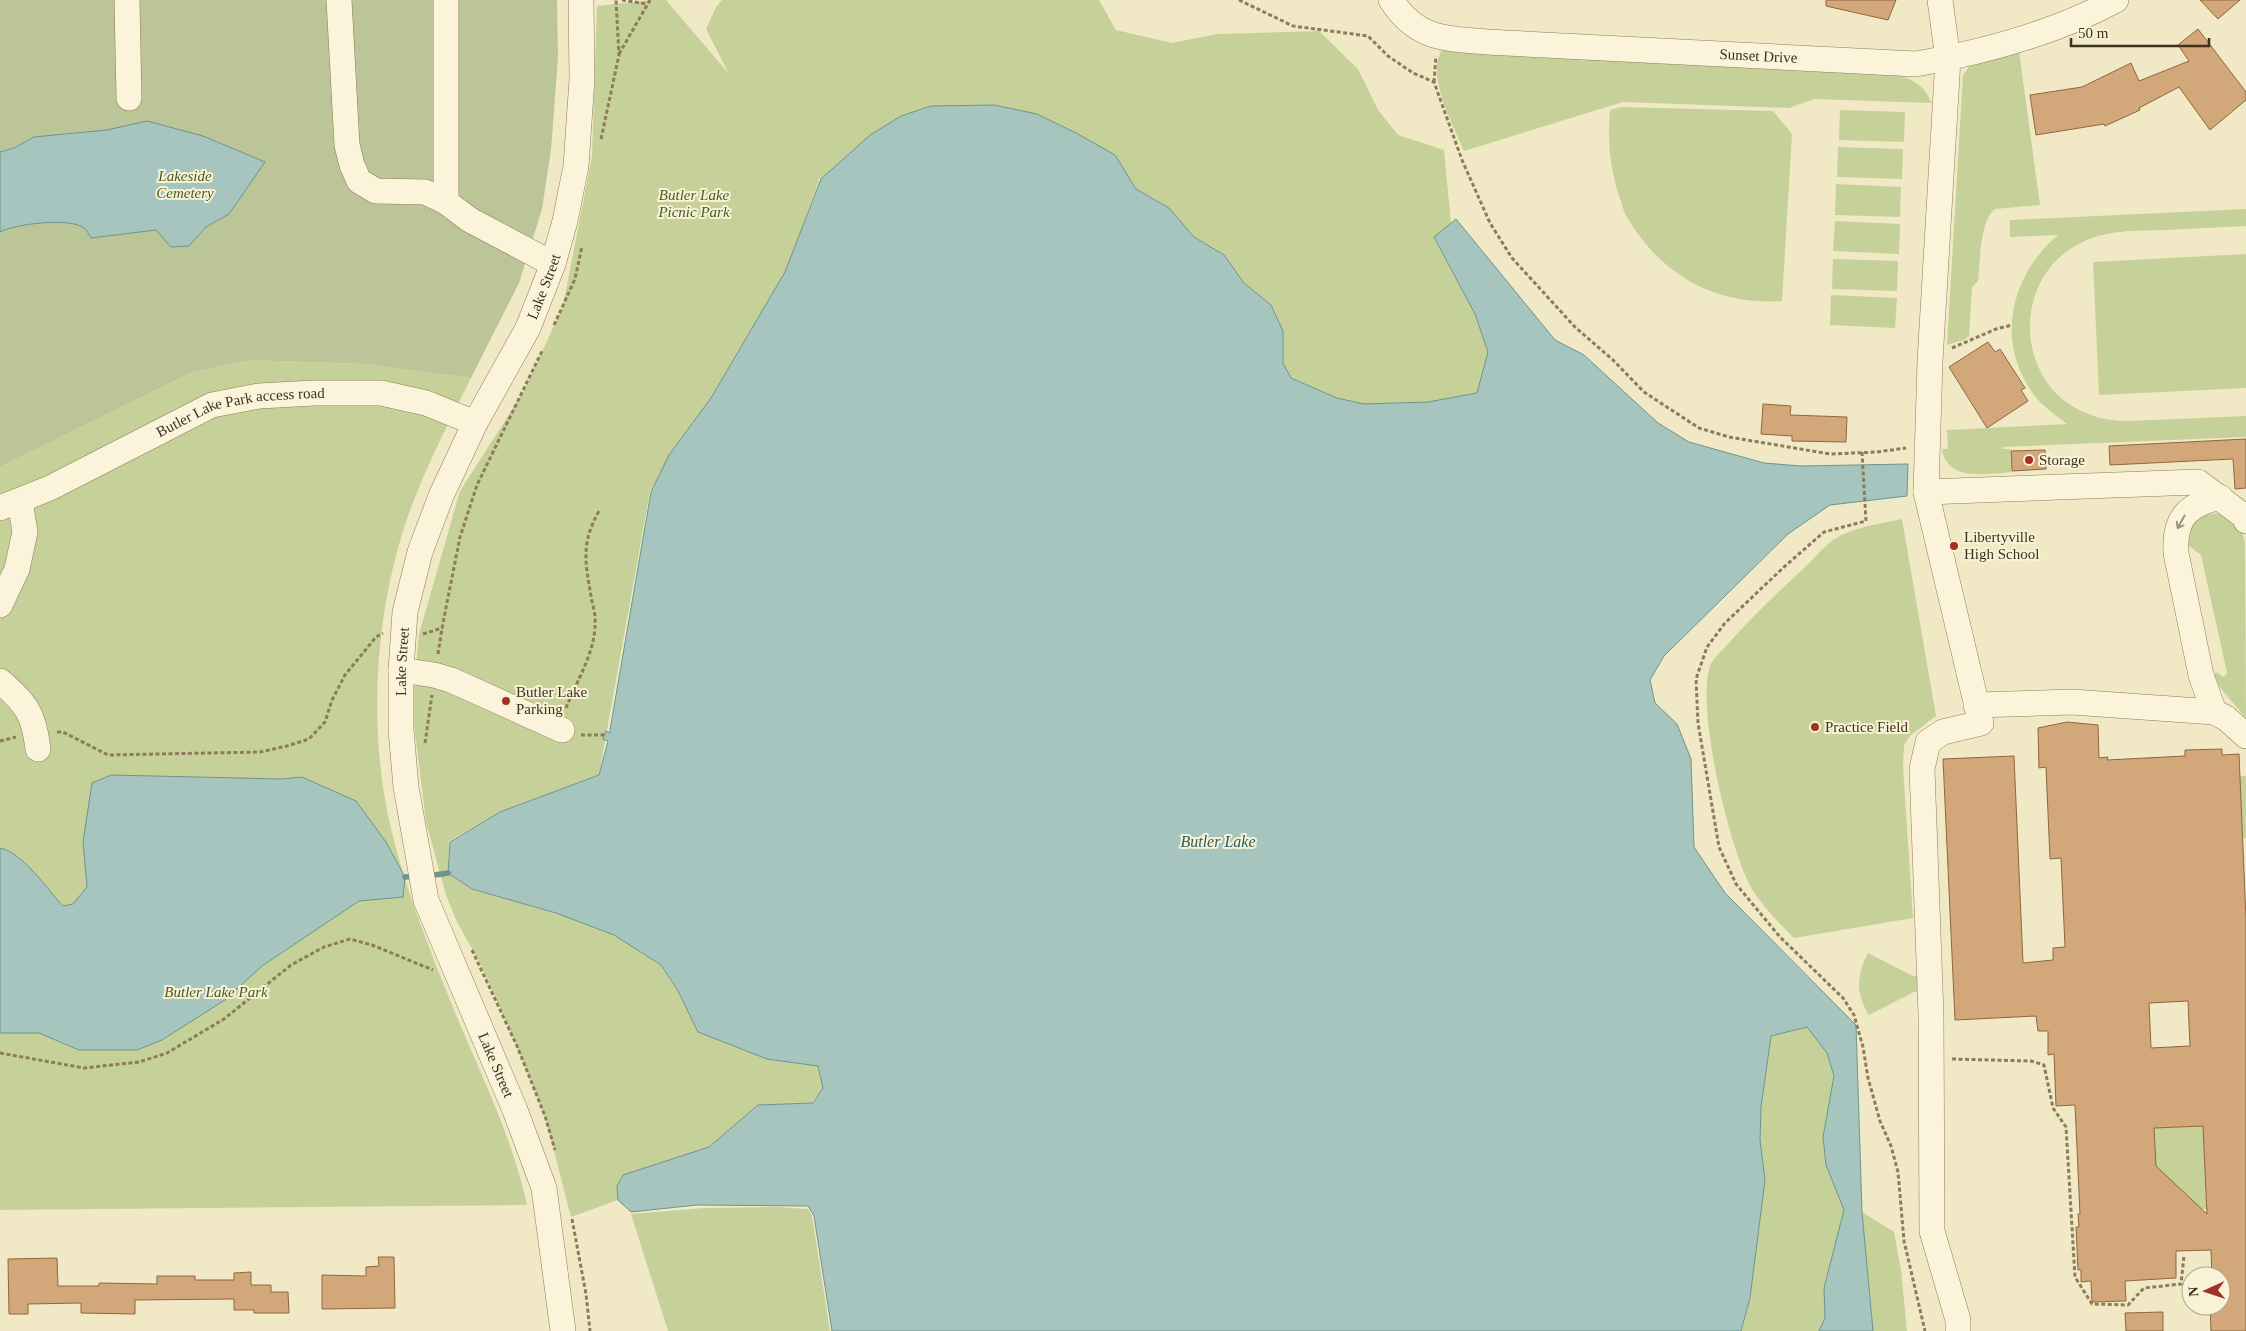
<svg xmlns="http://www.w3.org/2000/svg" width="2246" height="1331" font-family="Georgia,serif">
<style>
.green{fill:#c5d198}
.cemetery{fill:#bbc598}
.water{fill:#a7c5bf;stroke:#6d948e}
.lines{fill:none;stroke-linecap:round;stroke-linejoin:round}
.stream{stroke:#6d948e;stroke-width:5.5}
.building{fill:#d2a779;stroke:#8f663e;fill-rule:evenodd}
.minor-casing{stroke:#8e7b5a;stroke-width:26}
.path{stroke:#8e7b5a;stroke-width:3;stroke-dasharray:4 2.5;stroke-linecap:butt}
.minor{stroke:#fbf4da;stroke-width:25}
.oneway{stroke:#9c927c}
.poi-dot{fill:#a23125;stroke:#f8f2d6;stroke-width:2}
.labels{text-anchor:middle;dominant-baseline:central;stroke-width:4;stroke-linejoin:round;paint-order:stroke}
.street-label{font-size:15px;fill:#3e311f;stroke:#f8f2d6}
.park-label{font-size:15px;font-style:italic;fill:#485b24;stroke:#f8f2d6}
.poi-label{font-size:15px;fill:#3e311f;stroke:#f8f2d6;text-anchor:start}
.water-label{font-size:16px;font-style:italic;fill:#2d5c5e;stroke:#f8f2d6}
</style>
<rect width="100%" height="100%" fill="#f1e9c6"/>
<g class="green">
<polygon points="651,0 666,0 729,74 706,29 716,7 722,0 1099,0 1116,30 1172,43 1217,34 1319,31 1358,69 1378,110 1398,135 1444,150 1451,223 1434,238 1475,314 1488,352 1477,393 1428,402 1364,404 1337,398 1290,377 1283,363 1283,331 1271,305 1244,283 1224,255 1194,237 1169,208 1136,189 1114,155 818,179 819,181 786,271 712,397 650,491 599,775 500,812 449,841 448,873 472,889 556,913 614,935 661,965 677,989 767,1059 818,1066 823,1088 812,1103 758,1105 709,1147 623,1175 617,1186 618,1200 571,1217 545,1116 517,1046 478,959 457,922 446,895 426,822 412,708 419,634 460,491 524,391 563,306 592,156 597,6"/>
<path d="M1444,49L1456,52L1891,72C1908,78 1926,84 1931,103L1814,99L1789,108L1623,102L1464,151C1454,128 1435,91 1437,66C1437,61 1440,55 1441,51Z"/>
<path d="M2019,51L2040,205L1995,209C1980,219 1980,264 1978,281L1972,287L1969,336L1964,340L1947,345L1963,75L1969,67L1967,65Z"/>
<path d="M1621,107L1773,111L1792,134L1782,301C1715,306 1660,274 1627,217C1623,211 1622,203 1619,196C1610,167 1607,140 1610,110Z"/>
<polygon points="1840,110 1905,112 1904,142 1839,140"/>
<polygon points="1838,147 1903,149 1902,179 1837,177"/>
<polygon points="1836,184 1901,187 1900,217 1835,215"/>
<path d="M2246,209V226C2219,227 2193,229 2166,230C2136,231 2104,229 2077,245C2021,275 2014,356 2061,398C2080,414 2103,421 2128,421L2246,416V437L2003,447V449H2010L2011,472C1987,474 1947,482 1942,449H1948L1947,430L2067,424C2058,417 2048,410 2040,402C1994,350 2007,278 2058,235L2010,237V220Z"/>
<polygon points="1835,221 1900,224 1899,254 1833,251"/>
<polygon points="2246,254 2246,388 2099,395 2093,262"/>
<polygon points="1833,259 1898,261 1897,291 1832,289"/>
<polygon points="1831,295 1897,298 1895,328 1830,325"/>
<path d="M250,360L364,364L471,378C446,428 419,480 402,534C379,610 372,693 381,771C389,844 417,917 444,985C472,1058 510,1127 527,1205L0,1210V467L190,373Z"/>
<path d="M2220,513L2241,529L2245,542L2246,718L2221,689L2214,676L2216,672L2224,677L2227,673L2201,555L2189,546L2185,539C2195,519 2198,515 2220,513Z"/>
<path d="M1902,519L1936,716L1911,735L1904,745L1903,767L1913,918L1794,938C1778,922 1764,908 1752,889C1730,852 1694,703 1711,664C1714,657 1723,650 1728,644C1751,618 1777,593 1803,569C1813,560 1822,548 1833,540C1852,527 1880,524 1902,519Z"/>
<polygon points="2239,776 2246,776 2246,838 2242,838"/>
<path d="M1868,953L1913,976H1921L1922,991L1914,992L1869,1015C1856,994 1856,976 1868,953Z"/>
<polygon points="1807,1027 1827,1053 1834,1076 1823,1137 1826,1166 1844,1210 1825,1288 1825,1318 1819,1331 1741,1331 1750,1298 1765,1180 1760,1140 1761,1107 1771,1036"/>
<polygon points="2203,1126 2207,1209 2202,1209 2156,1171 2154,1128"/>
<polygon points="777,1207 808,1209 812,1216 830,1331 668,1331 631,1214 704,1208"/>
<polygon points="1862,1212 1894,1232 1901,1270 1907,1331 1873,1331"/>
</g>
<polygon class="cemetery" points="0,0 557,0 558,57 551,150 542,209 519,283 471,378 364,364 250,360 190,373 0,467"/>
<g class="water">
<polygon points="994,105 1037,114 1078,134 1115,155 1136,189 1169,208 1194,237 1224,255 1244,283 1271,305 1283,331 1283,363 1291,378 1337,398 1364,404 1428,402 1477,393 1488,352 1475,314 1434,237 1456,219 1555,340 1584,355 1658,423 1689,442 1764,463 1801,466 1908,464 1907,496 1830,505 1788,534 1664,656 1650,680 1655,703 1677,724 1691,759 1694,847 1725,893 1856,1025 1862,1212 1873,1331 1819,1331 1825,1318 1824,1288 1844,1210 1826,1165 1823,1137 1834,1076 1827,1053 1807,1027 1771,1036 1761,1107 1760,1140 1765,1180 1750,1298 1741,1331 832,1331 814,1216 808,1206 697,1205 631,1212 618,1200 617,1186 623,1175 709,1147 758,1105 813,1103 823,1088 818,1066 767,1059 698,1032 677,989 661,965 614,935 556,913 472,889 448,873 450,842 500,812 599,775 608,741 603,739 606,731 610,733 610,730 651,492 669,455 711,398 785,272 821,179 870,135 901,116 931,106"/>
<path d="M147,121L203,136L265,162L229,214L206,227L189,246L171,247L156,230L91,238C89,235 87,230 84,228C70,217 15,224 0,232V152L14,148L34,137L107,130Z"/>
<path d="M111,775L281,779L302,777L356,801L386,842L405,877L403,897L359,901L262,966L225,1000L162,1040L137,1050H79L39,1033H0V848C22,852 48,890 63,906L73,904L87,887L83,842L92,783Z"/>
</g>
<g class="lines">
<g class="stream">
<polyline points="428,876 448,873"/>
<polyline points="405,877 417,876"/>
</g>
</g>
<g class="building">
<polygon points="1826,0 1896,0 1888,20 1826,6"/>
<polygon points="2200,0 2240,0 2218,19"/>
<polygon points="2198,29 2246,92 2246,100 2210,130 2179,87 2139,108 2140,110 2105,126 2104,124 2036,135 2030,95 2082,87 2131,63 2139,81 2189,61 2178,45"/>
<polygon points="1988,342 1995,352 2000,349 2025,388 2021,390 2028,401 1987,428 1949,367"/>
<polygon points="1763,404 1791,406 1790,415 1847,417 1846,442 1792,441 1792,436 1761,434"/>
<polygon points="2246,439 2246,488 2235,489 2233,459 2110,465 2109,446"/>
<polygon points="2045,450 2046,469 2012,471 2011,451"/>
<path d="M2067,722L2098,725L2099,758L2108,757L2107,760L2185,756V750L2222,749V755L2239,754L2246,919V1331H2211L2210,1306H2221V1276H2212L2211,1250L2176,1251V1278L2125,1281L2126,1301L2092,1302L2091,1281L2081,1282V1270H2078L2076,1227H2079L2078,1214H2080L2075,1105L2056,1106L2054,1054L2048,1055V1031H2038L2036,1016L1955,1020L1943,759L2014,756L2023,963L2053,960V948L2065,947L2061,858L2050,859L2046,767L2039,768L2038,728ZM2188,1001L2190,1046L2151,1048L2149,1003ZM2203,1126L2207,1214L2156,1166L2154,1128Z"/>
<polygon points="378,1257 394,1257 395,1308 322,1309 322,1275 366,1276 366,1267 379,1266"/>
<polygon points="57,1258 58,1286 99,1286 99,1283 157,1284 157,1276 195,1276 195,1280 234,1280 234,1273 251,1272 251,1285 271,1285 271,1292 288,1292 289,1313 254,1313 254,1310 234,1310 234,1299 135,1300 135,1314 81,1313 81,1303 28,1304 28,1314 9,1314 8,1259"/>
<polygon points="2163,1312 2163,1331 2126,1331 2125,1313"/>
</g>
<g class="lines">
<defs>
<g id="minor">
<polyline points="127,0 129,98"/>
<polyline points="339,0 347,145 352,165 359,181 376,191 425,192 446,202"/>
<polyline points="446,0 446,202 470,220 553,264"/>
<path id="s1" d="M1391,0C1417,40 1444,38 1487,42L1916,64C1984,52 2055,33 2116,0"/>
<polyline points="1926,492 1930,361 1948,59 1940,0"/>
<path d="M2220,497C2187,505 2174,518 2176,553L2201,675L2214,712L2226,718L2246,736"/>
<path id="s2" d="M0,508L50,488L212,405L259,396L314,393H381L426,403L475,423"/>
<polyline points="0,605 17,569 25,532 20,501"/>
<polyline points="401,670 434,675 451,680 562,730"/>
<path d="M0,681C26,703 34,714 38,749"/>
<polyline points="1976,705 2072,702 2214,712"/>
<path id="s3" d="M563,1331L544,1188L515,1110L426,900L406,787L401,730V670L405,612L420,552L441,496L475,423L528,328L553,264L565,221L576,166L582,79L581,0"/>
<polyline points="1958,1331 1958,1320 1932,1231 1931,1015 1922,769 1928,742 1943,732 1981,723 1926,492 2198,482 2245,517 2246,521"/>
</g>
</defs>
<use href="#minor" class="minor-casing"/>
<g class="path">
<polyline points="622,0 647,4"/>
<polyline points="1239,0 1293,26 1368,36 1388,56 1413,73 1434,82 1462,160 1490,223 1512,258 1575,327 1613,360 1644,392 1699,428 1729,437 1830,454 1877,452 1906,448"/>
<polyline points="619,54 650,0"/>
<polyline points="1434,82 1436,56"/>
<polyline points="601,139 619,55 616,0"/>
<polyline points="554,325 575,279 582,246"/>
<polyline points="1952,348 1996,329 2012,325"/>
<polyline points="1862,452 1866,521 1824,532 1784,567 1725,623 1707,647 1696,679 1698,723 1719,847 1736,884 1780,937 1843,998 1854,1015 1863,1047 1868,1078 1880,1121 1891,1146 1898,1172 1904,1241 1925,1331"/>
<polyline points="423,634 442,628 460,537 477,485 543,349"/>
<polyline points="438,654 442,628"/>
<path d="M566,708C577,680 597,650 595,618C595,611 592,603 591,596C585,561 581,543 599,511"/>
<polyline points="57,732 63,732 108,755 260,752 287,746 309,739 325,722 332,700 345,675 376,637 383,633"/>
<polyline points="581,735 605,735"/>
<polyline points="0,741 16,737"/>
<polyline points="425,743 432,695"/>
<polyline points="472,950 517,1046 545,1116 555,1150"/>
<polyline points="0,1053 84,1068 139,1062 167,1053 224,1019 291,965 324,947 350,939 372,945 433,970"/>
<polyline points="1952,1059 2031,1061 2044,1065 2053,1108 2066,1127 2075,1277 2092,1304 2128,1305 2144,1288 2181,1284 2184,1256"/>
<polyline points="572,1219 586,1294 590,1331"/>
</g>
<use href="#minor" class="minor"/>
</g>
<defs><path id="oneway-shaft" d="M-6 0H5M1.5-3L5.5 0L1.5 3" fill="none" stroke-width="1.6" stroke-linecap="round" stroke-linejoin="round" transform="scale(1.25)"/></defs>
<use class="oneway" href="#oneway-shaft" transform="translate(2181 522) rotate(119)"/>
<g class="poi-dot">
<circle cx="2029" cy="460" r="5"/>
<circle cx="1954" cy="546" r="5"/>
<circle cx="506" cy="701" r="5"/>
<circle cx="1815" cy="727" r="5"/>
</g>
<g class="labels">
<g class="street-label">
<text stroke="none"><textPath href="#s1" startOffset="382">Sunset Drive</textPath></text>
<text stroke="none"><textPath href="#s3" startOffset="1101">Lake Street</textPath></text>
<text stroke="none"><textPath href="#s2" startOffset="262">Butler Lake Park access road</textPath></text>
<text stroke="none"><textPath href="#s3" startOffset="696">Lake Street</textPath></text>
<text transform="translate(496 1065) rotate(67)">Lake Street</text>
</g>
<g class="park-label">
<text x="185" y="176">Lakeside<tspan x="185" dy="17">Cemetery</tspan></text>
<text x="694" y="195">Butler Lake<tspan x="694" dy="17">Picnic Park</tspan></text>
<text x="216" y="992">Butler Lake Park</text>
</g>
<g class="poi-label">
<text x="2039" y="460">Storage</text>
<text x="1964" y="537">Libertyville<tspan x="1964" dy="17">High School</tspan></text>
<text x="516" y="692">Butler Lake<tspan x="516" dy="17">Parking</tspan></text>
<text x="1825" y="727">Practice Field</text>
</g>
<g class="water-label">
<text x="1218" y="841">Butler Lake</text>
</g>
</g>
<g transform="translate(2206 1291) rotate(267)"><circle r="24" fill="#f8f2d6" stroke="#aea58d"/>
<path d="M0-4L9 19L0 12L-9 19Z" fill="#a23125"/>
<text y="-8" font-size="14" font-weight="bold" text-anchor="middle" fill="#3e311f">N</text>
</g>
<path d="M2071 38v8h138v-8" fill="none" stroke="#3e311f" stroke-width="2.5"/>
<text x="2078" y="38" font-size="15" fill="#3e311f" stroke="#f8f2d6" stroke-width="4" paint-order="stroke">50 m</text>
</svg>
